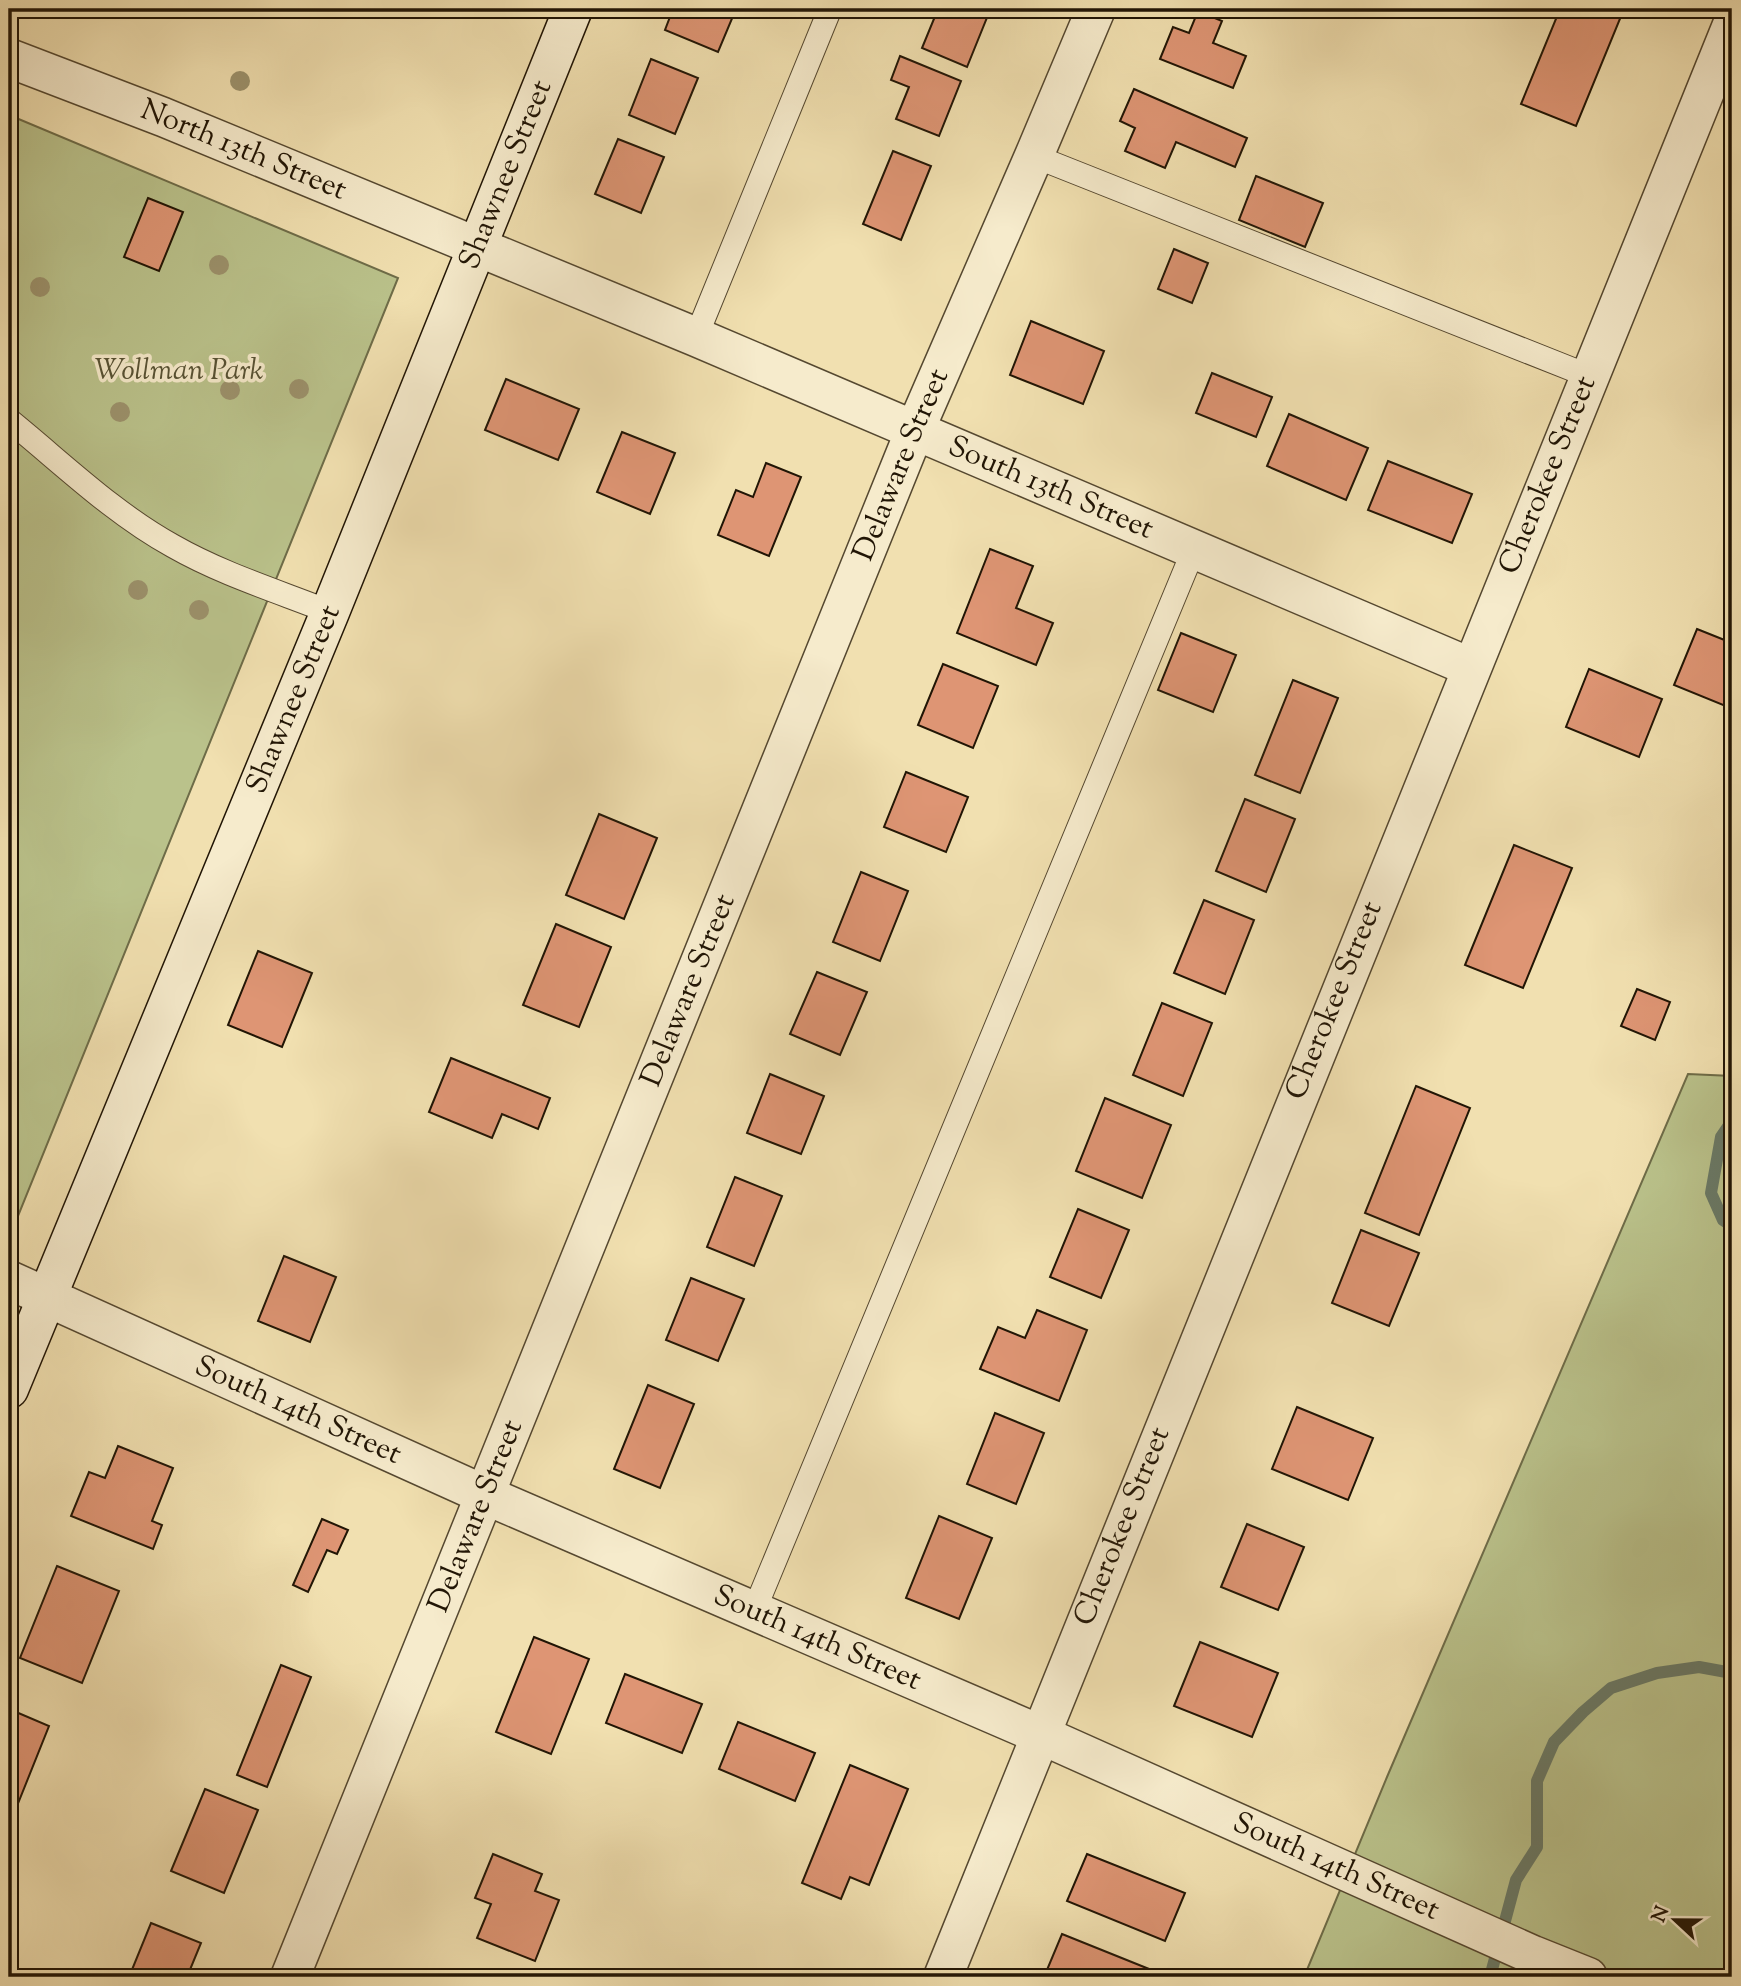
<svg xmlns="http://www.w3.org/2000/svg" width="1741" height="1986" font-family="'Sorts Mill Goudy',serif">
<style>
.green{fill:#bac28b;stroke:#6e6c48;stroke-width:2}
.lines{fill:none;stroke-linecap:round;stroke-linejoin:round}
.stream{stroke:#6a7a67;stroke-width:12}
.building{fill:#de9574;stroke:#211505;stroke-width:2}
.lane-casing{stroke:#554830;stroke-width:25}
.street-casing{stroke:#554830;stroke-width:41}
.secondary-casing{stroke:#211505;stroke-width:41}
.lane{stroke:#f6ebcc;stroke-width:23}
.street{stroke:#f6ebcc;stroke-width:38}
.secondary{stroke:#f6ebcc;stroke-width:38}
.tree{fill:#9c926c}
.labels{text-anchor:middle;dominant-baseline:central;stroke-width:7;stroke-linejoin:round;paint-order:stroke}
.street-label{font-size:30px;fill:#211505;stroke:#f6ebcc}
.park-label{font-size:30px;font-style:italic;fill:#575234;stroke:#f6ebcc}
</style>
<rect width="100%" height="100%" fill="#f1e0b0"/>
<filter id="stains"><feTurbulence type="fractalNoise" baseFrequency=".00286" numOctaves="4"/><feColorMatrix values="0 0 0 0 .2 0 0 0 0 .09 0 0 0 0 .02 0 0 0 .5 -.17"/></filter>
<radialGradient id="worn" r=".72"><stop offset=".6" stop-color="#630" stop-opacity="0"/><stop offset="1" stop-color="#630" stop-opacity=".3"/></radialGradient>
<g class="green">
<polygon points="9,115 398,278 16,1221 9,1218"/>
<polygon points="1688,1074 1732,1076 1732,1977 1304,1977 1387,1777"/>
</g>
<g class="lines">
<g class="stream">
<polyline points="1732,1121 1721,1137 1711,1193 1723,1220 1732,1226"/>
<polyline points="1490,1977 1516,1880 1537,1847 1537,1781 1554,1742 1583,1712 1611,1688 1657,1673 1699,1667 1732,1673"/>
</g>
</g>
<g class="building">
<polygon points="673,9 736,9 718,52 665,30"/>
<polygon points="938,9 972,9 988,15 967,67 922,48"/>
<polygon points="1560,9 1624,9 1576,126 1521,104"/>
<polygon points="1198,11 1222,21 1213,43 1246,56 1233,88 1160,59 1173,27 1189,33"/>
<polygon points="900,56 961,81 939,136 896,119 909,87 891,80"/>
<polygon points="651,59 698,78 675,134 629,115"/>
<polygon points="1134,89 1247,138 1235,167 1176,142 1165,168 1125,151 1135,128 1120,121"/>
<polygon points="618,139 664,157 641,213 595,194"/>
<polygon points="893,151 931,166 901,240 863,224"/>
<polygon points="1256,176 1323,203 1305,247 1239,220"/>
<polygon points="148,198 183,212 159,271 124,257"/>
<polygon points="1174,249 1208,263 1192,303 1158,289"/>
<polygon points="1031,321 1104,351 1083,404 1010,375"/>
<polygon points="1212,373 1272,397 1256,437 1196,413"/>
<polygon points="506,379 579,409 558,460 485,430"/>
<polygon points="1289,414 1368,448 1346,500 1267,466"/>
<polygon points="622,432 675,453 650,514 597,492"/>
<polygon points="1388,461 1472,494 1452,543 1368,510"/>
<polygon points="766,463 801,477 769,556 718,535 736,490 753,497"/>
<polygon points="990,549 1033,566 1016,608 1053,623 1036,665 957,633"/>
<polygon points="1697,629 1732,643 1732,697 1728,707 1674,685"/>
<polygon points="1181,633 1236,655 1213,712 1158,690"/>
<polygon points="943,664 998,686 973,748 918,725"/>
<polygon points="1589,669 1662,699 1639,757 1566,727"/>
<polygon points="1293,680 1338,698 1300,793 1255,775"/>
<polygon points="906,772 968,797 946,852 884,827"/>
<polygon points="1245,799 1295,819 1266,892 1216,871"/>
<polygon points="599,814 657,838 624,919 566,895"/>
<polygon points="1514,845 1572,868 1523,988 1465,965"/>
<polygon points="861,872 908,891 880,961 833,942"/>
<polygon points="1204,900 1254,920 1225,994 1174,973"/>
<polygon points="556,924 611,947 579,1027 523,1005"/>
<polygon points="258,951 312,973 282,1047 228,1025"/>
<polygon points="817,972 867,992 840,1055 790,1034"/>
<polygon points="1637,989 1670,1002 1655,1040 1621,1026"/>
<polygon points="1162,1003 1212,1023 1183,1096 1133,1075"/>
<polygon points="451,1058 550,1098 538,1129 502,1114 492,1138 429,1112"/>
<polygon points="770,1074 824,1096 801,1154 747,1133"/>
<polygon points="1416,1086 1470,1108 1419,1235 1365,1213"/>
<polygon points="1105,1098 1171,1125 1142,1198 1076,1171"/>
<polygon points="735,1177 782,1196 754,1266 707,1247"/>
<polygon points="1078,1209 1129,1230 1101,1298 1050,1277"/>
<polygon points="1361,1230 1419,1253 1389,1326 1332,1303"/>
<polygon points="284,1256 336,1277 310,1342 258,1321"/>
<polygon points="691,1278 744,1299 718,1361 666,1340"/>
<polygon points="1037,1310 1087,1330 1059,1401 980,1369 998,1327 1025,1338"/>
<polygon points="648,1385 694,1404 660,1488 614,1469"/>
<polygon points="1297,1407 1373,1438 1348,1500 1272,1469"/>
<polygon points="995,1413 1044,1433 1016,1504 967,1484"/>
<polygon points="118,1446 173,1468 152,1521 162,1525 153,1549 71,1516 89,1472 105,1478"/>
<polygon points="939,1516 992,1538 959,1619 906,1598"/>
<polygon points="322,1519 348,1530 337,1554 327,1550 308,1592 293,1585"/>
<polygon points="1247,1524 1304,1547 1278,1610 1221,1587"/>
<polygon points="57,1566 119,1591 82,1683 20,1658"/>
<polygon points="534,1637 589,1659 551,1754 496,1732"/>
<polygon points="1200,1642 1278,1673 1252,1737 1174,1706"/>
<polygon points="281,1665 311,1677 267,1787 237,1775"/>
<polygon points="625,1674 702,1704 682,1753 606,1723"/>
<polygon points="9,1709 49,1726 9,1826"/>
<polygon points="738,1722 815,1753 795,1801 719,1769"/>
<polygon points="850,1765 908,1789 869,1885 850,1877 841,1899 802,1883"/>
<polygon points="205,1789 258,1810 224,1893 171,1871"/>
<polygon points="493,1854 542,1874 535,1891 559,1900 535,1961 477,1938 491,1904 475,1898"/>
<polygon points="1087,1854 1185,1893 1165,1941 1067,1901"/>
<polygon points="151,1923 201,1943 187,1977 129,1977"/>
<polygon points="1062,1934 1169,1977 1044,1977"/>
</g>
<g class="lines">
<defs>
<g id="lane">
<polyline points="1034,156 1589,376"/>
<polyline points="696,337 830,9"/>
<path d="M9,420C62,463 113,513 173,546C222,574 277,591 330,612"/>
<polyline points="754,1611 1194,549"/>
</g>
<g id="street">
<path id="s1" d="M9,58L163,117L696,337L1470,667"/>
<path id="s2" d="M9,1280L485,1495L1039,1734L1533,1955L1588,1977"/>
<path id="s3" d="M290,1977L915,430L1034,156L1096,9"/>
<path id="s4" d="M943,1977C1201,1325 1466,675 1732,25"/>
</g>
<g id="secondary">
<path id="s5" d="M9,1389L330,612L573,9"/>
</g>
</defs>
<use href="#lane" class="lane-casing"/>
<use href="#street" class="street-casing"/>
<use href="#secondary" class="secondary-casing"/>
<use href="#lane" class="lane"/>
<use href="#street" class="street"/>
<use href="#secondary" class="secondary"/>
</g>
<g class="tree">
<circle cx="240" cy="81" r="10"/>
<circle cx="219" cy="265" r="10"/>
<circle cx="40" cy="287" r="10"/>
<circle cx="299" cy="389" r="10"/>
<circle cx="230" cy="390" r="10"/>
<circle cx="120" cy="412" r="10"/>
<circle cx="138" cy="590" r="10"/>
<circle cx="199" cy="610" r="10"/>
</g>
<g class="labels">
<g class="street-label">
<text stroke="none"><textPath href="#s1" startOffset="252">North 13th Street</textPath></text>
<text stroke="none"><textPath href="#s5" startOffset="1312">Shawnee Street</textPath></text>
<text stroke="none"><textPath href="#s3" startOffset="1631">Delaware Street</textPath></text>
<text stroke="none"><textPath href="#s4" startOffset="1619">Cherokee Street</textPath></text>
<text stroke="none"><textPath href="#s1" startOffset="1127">South 13th Street</textPath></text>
<text stroke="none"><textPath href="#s5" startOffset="746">Shawnee Street</textPath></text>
<text stroke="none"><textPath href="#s3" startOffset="1064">Delaware Street</textPath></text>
<text stroke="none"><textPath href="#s4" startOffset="1052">Cherokee Street</textPath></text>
<text stroke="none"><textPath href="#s2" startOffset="317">South 14th Street</textPath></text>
<text stroke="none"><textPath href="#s3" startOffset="497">Delaware Street</textPath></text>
<text stroke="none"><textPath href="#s4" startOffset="485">Cherokee Street</textPath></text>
<text stroke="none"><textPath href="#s2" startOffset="884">South 14th Street</textPath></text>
<text stroke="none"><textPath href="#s2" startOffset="1451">South 14th Street</textPath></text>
</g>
<g class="park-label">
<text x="179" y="371">Wollman Park</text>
</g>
</g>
<rect width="1741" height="1986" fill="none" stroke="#f1e0b0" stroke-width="35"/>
<rect x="10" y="10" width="1720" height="1965" fill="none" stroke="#211505" stroke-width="3.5"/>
<rect x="18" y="18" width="1706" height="1951" fill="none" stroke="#211505" stroke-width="2"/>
<g transform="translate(1675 1920) rotate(292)" stroke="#f6ebcc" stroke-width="5" paint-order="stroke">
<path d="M0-5L12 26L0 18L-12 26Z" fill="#211505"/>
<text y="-10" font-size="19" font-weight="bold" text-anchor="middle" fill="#211505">N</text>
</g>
<rect width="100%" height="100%" filter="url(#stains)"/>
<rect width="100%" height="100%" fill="url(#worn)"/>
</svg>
